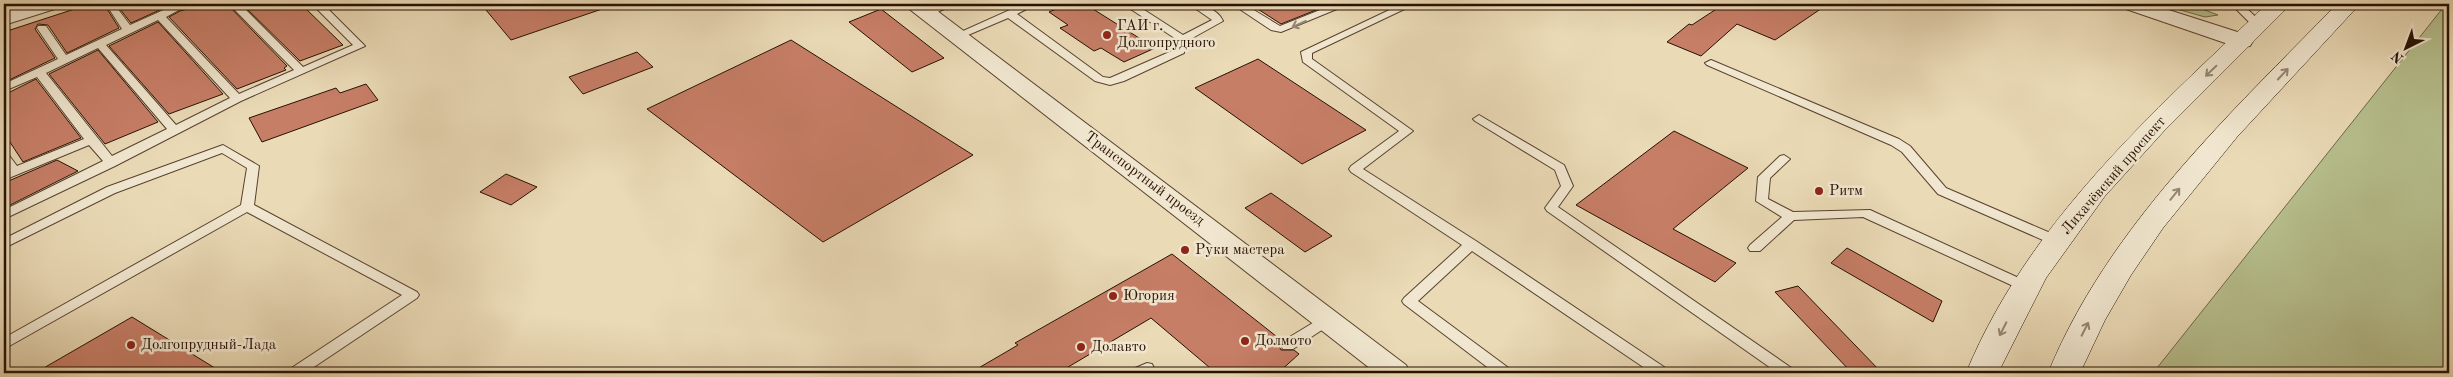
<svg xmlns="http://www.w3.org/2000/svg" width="2453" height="377" font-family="'Old Standard TT',serif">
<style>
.green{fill:#b7c08e;stroke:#6f6848}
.building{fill:#c77e67;stroke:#271001}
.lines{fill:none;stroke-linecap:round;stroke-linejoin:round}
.lane-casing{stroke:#58422e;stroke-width:2}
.street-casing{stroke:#58422e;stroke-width:2}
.secondary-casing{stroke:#271001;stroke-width:1}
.lane{fill:#f1e7d0;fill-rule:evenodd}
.street{fill:#f1e7d0;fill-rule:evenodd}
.secondary{fill:#f1e7d0;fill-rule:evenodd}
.oneway{stroke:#968673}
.poi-dot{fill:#8f2418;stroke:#f1e7d0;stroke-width:2}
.labels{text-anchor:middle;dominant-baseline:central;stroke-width:5;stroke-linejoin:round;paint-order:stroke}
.poi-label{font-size:15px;fill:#271001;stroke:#f1e7d0;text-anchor:start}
.street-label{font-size:15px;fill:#271001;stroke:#f1e7d0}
</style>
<rect width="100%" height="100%" fill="#eadab6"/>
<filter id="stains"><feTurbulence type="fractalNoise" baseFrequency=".004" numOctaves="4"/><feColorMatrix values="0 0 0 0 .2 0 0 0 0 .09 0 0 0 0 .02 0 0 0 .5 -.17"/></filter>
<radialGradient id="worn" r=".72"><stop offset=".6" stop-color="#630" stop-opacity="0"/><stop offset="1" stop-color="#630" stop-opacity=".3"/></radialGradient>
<g class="green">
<polygon points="2159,4 2189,4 2218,15 2205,17"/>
<polygon points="2446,4 2449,4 2449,373 2153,373"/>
</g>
<g class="building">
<polygon points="90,4 104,4 119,28 67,53 48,25 38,24 35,29 55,58 7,81 4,76 4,32"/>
<polygon points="116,4 173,4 131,23"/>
<polygon points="206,4 227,4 287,66 284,68 286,70 237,89 169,17 180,11"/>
<polygon points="242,4 301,4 343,45 300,61"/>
<polygon points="481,4 608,4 608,7 511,40"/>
<polygon points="1068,4 1085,4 1155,48 1124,62 1101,48 1094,51 1060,28 1068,25 1049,12"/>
<polygon points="1250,4 1331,4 1281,24"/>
<polygon points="1724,4 1828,4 1775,40 1737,24 1701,56 1667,42 1689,24 1692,25"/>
<polygon points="881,9 944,58 912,72 849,22"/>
<polygon points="158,22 223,94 169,114 109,46"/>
<polygon points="791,40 973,155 823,242 647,109"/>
<polygon points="98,50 158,122 105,144 49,74"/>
<polygon points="637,52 653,67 583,94 569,77"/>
<polygon points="1258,59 1366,130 1302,164 1195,88"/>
<polygon points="36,79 81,138 23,162 4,133 4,95"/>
<polygon points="366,84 378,100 262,142 249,118 336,88 340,93"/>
<polygon points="1674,131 1748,168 1673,229 1736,263 1715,282 1576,205"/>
<polygon points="57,160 78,171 4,208 4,183"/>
<polygon points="506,174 537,187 511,205 480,192"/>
<polygon points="1271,193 1332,236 1305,252 1245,208"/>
<polygon points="1847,248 1942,301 1933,322 1831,263"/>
<polygon points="1172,254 1281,340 1279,346 1281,350 1294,350 1299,354 1278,373 1216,373 1151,318 1058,373 970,373 1018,345 1015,343"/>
<polygon points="1798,286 1882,373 1852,373 1775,292"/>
<polygon points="132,317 223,373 35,373"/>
</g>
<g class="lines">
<defs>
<g id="lane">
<path d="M106,4H114L130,25L177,4H190L166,17L239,94L294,70L229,4H240L303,67L353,45L312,4H323L365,46L241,101L115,166L4,219V210L103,161L89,145L4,180V172L8,170L4,165V153L8,154L17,166L84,139L37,77L4,91V84L58,59L37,28L38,26H46L66,55L122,29ZM158,20L230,98L176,125L106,45ZM98,48L167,129L112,156L46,73Z"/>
<polygon points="941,4 955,4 931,15 927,16 922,13"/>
<path d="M1023,4H1036L1017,14L1103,77L1110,78L1174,50V43L1176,39L1123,4H1135L1183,35L1212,20L1189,4C1201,4 1218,9 1223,21L1187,41L1184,44V53L1124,81L1110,85L1095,81L1008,18L961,38H953L952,36Z"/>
<polygon points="1232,4 1244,4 1280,26 1335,4 1349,4 1281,32 1271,30"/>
<polygon points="1402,4 1415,4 1312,53 1312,59 1413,131 1363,169 1476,241 1667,369 1669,373 1652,373 1472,251 1418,301 1510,369 1512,373 1495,373 1404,304 1402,301 1404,298 1462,245 1351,172 1349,169 1351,166 1399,131 1303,62 1301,52"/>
<polygon points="2231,4 2242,4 2262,23 2262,27 2254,27"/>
<polygon points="1711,60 1899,139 1910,146 1946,188 2062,238 2064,241 2062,244 2052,244 1938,194 1902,152 1891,145 1707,65 1705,63"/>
<polygon points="1479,115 1564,165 1573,186 1558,207 1793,369 1795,373 1778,373 1547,211 1545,208 1561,186 1555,170 1475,121 1473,119"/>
<polygon points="223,145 259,166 254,205 417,292 419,295 417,298 305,373 288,373 290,369 402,295 247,212 4,349 4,338 241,205 247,168 222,153 115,193 4,248 4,239 107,187"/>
<polygon points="1784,155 1790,159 1770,178 1768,199 1793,212 1870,210 2032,284 2034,287 2032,290 2022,290 1863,217 1794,220 1760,251 1750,251 1748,248 1750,245 1782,217 1756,201 1758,177 1780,156"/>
<polygon points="1326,315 1331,316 1333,320 1331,324 1293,349 1283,349 1281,345 1283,341"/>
<polygon points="1147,363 1152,364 1154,368 1152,372 1131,373 1133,369"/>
</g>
<g id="street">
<polygon points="31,4 61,4 58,8 4,25 4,12"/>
<polygon points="905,4 928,4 1406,365 1410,373 1376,373 908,8"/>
<polygon points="2120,4 2150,4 2250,36 2253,41 2250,46 2242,47 2234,46 2123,8"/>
</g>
<g id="secondary">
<path d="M2267,4H2291L2164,131L2105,196L2046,278L1998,373H1966C2028,223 2152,113 2267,4Z"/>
<path d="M2337,4H2360L2237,137L2163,228L2131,275L2105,320L2080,373H2048C2108,227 2229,115 2337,4Z"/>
</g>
</defs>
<use href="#lane" class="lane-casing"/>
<use href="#street" class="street-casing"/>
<use href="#secondary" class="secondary-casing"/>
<use href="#lane" class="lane"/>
<use href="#street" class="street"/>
<use href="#secondary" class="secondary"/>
</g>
<defs><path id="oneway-shaft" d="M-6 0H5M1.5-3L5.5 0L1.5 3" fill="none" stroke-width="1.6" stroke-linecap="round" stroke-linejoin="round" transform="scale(1.25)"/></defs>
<g class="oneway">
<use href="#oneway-shaft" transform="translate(1299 24) rotate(156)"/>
<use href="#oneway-shaft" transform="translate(2211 71) rotate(136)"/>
<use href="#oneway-shaft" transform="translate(2283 74) rotate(-47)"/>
<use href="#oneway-shaft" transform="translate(2175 194) rotate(-51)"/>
<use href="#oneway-shaft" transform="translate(2003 329) rotate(117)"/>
<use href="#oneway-shaft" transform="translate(2085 329) rotate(-63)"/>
</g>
<g class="poi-dot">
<circle cx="1107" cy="35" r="5"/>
<circle cx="1819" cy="191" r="5"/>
<circle cx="1185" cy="250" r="5"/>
<circle cx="1113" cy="296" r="5"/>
<circle cx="1245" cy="341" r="5"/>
<circle cx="131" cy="345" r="5"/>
<circle cx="1081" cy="347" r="5"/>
</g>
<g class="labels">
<g class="poi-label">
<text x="1117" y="26">ГАИ г.<tspan x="1117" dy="17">Долгопрудного</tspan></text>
<text x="1829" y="191">Ритм</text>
<text x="1195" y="250">Руки мастера</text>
<text x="1123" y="296">Югория</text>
<text x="1255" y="341">Долмото</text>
<text x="141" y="345">Долгопрудный-Лада</text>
<text x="1091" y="347">Долавто</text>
</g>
<g class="street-label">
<text transform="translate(2114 176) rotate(-49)">Лихачёвский проспект</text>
<text transform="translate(1144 179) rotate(37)">Транспортный проезд</text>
</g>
</g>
<rect width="2453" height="377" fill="none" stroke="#eadab6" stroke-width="20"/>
<rect x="5" y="5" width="2443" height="367" fill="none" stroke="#271001" stroke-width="2.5"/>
<rect x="10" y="10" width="2433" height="357" fill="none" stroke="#271001"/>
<g transform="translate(2406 48) rotate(222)" stroke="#f1e7d0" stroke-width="4" paint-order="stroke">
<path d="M0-4L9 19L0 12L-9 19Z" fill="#271001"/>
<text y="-8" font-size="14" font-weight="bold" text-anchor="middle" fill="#271001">N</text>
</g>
<rect width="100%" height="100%" filter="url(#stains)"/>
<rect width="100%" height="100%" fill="url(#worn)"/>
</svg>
